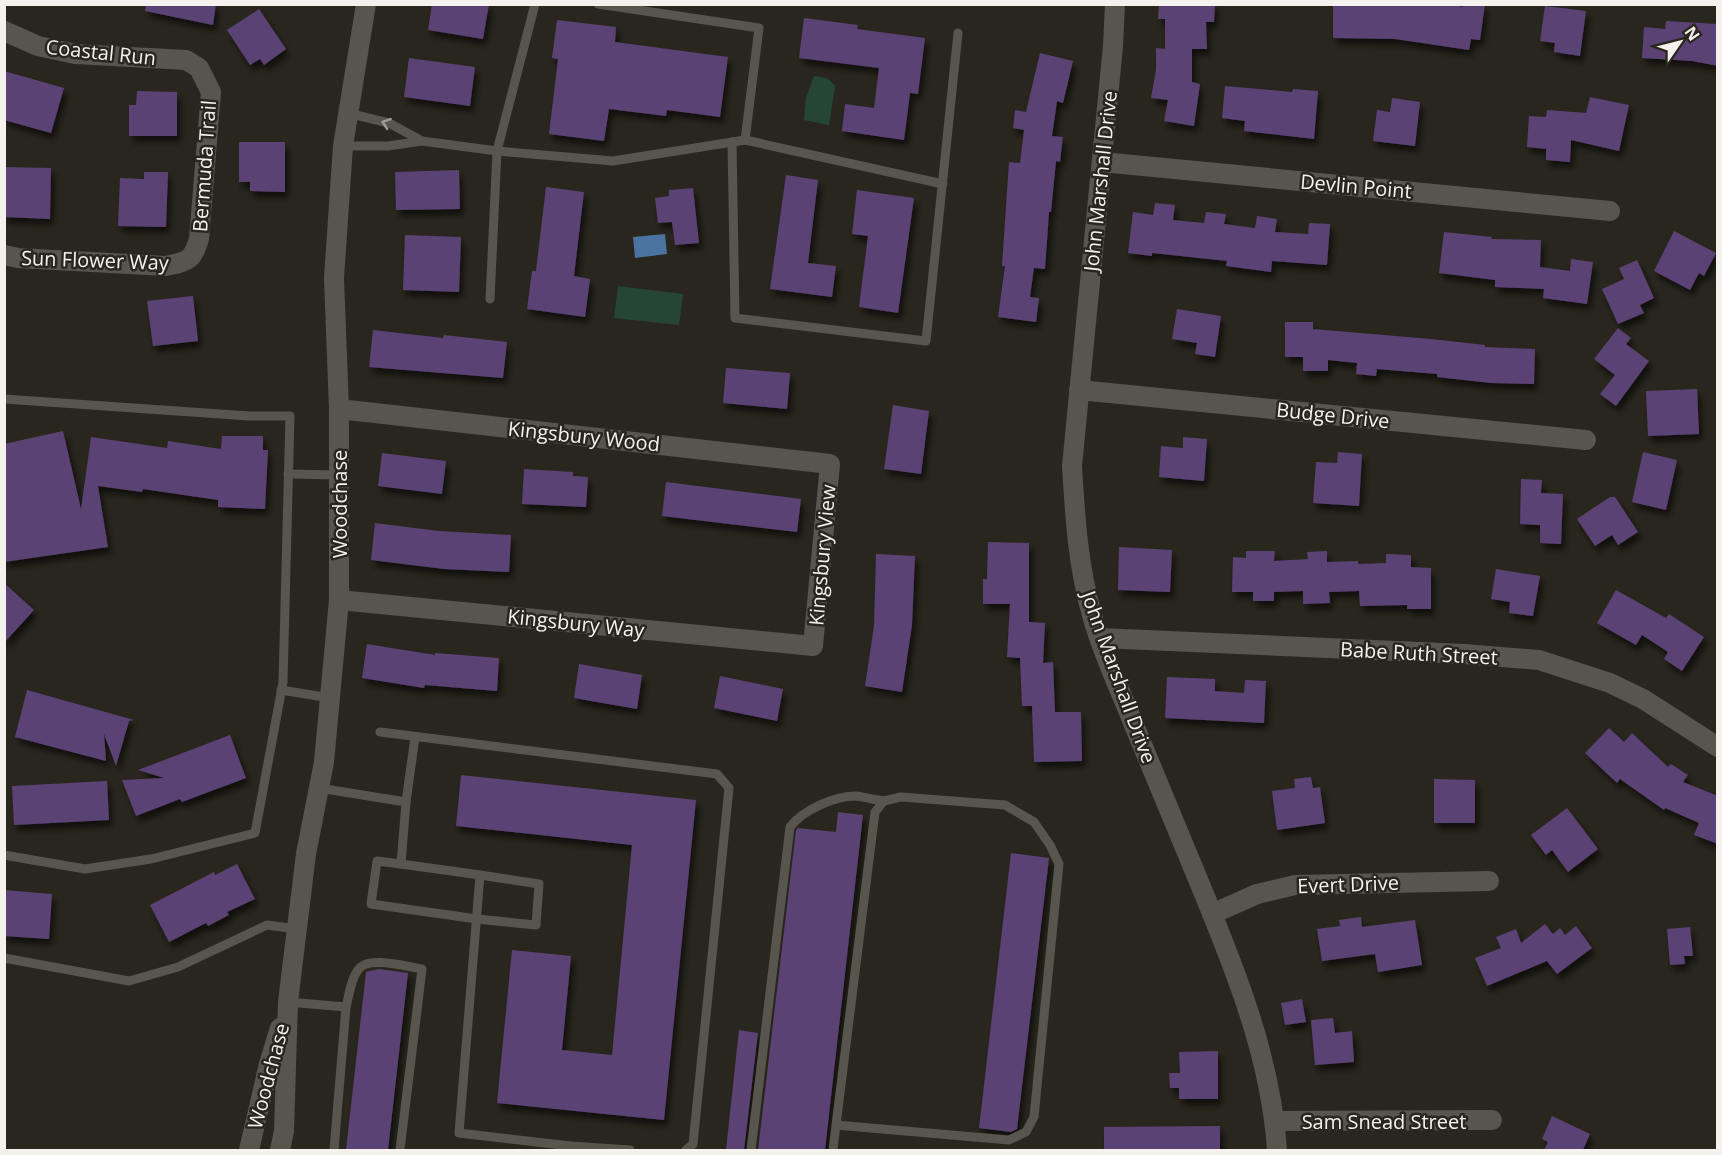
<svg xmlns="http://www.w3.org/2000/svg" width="1722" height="1155" font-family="'Open Sans',sans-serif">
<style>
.green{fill:#254731}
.water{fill:#4a73a0}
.building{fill:#5a4274;filter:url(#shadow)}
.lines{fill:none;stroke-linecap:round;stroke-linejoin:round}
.service{stroke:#58554c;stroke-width:9}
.minor{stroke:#58554c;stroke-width:20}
.oneway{stroke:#9f9c94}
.labels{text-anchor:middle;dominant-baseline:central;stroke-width:5;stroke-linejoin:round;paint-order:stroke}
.street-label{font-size:20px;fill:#f5f2ed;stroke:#29261e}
</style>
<defs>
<filter id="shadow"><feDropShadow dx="3.5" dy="6" stdDeviation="3" flood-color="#0009"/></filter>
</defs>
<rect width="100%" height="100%" fill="#29261e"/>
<g class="green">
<polygon points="814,76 827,78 835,86 829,125 804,120 806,98"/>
<polygon points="618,286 683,294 679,325 614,318"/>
</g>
<polygon class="water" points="665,234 667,254 635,258 633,237"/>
<g class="building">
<polygon points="146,4 216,4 213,25 145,11"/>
<polygon points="432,4 489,4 483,39 428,30"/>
<polygon points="1159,4 1215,4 1214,22 1206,22 1207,49 1192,49 1192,82 1200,84 1194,126 1164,121 1168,100 1151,98 1156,70 1156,48 1165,49 1165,19 1158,19"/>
<polygon points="1333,4 1446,4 1463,7 1463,4 1485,4 1480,40 1471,39 1469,50 1395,39 1333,38"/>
<polygon points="1545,6 1586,11 1580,56 1554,52 1555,43 1540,41"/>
<polygon points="259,9 286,49 264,65 260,59 250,65 227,30"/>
<polygon points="804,18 858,25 857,29 925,38 918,94 910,93 904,140 842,131 845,104 874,108 879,68 799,58"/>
<polygon points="557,20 616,27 615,42 728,57 720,117 667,110 666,116 609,109 604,141 549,134 558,59 552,58"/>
<polygon points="1666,21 1718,24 1718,66 1692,61 1642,58 1644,27 1665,29"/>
<polygon points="1040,53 1073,61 1063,103 1057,101 1052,136 1063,137 1060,162 1056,161 1051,212 1049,212 1045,269 1034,268 1030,297 1039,298 1036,322 998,317 1005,266 1002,266 1009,162 1020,163 1024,130 1013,128 1015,110 1026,112"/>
<polygon points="409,58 475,67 470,106 404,97"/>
<polygon points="4,71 64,88 51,133 4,120"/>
<polygon points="1225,86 1292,92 1293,89 1318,91 1314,139 1244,131 1245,121 1222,118"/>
<polygon points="137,91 177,92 177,136 129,136 129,105 136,105"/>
<polygon points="1590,97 1629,105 1619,151 1571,140 1570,162 1546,160 1546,149 1527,147 1529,116 1546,117 1547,110 1586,113"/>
<polygon points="1392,98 1420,102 1415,146 1373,141 1377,110 1390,112"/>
<polygon points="239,142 285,142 285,192 250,191 250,182 239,182"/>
<polygon points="4,167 51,168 50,219 4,217"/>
<polygon points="459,170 460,209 396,210 395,172"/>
<polygon points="144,172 168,172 166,227 118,226 120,178 144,179"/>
<polygon points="786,175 818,180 808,263 836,266 832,297 770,289"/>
<polygon points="546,187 584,192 574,276 590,279 585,317 527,309 532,271 536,271"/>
<polygon points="693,188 699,243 675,245 672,222 658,223 655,198 669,196 669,190"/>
<polygon points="857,190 914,198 898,313 859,307 868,236 852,234"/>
<polygon points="1155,203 1175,205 1173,220 1204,223 1206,212 1226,214 1224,224 1255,228 1257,216 1277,219 1275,232 1308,234 1309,223 1330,224 1327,265 1272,261 1271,272 1226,266 1227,261 1152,253 1152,256 1128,253 1133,212 1153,215"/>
<polygon points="1674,231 1716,253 1704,276 1699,273 1690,290 1654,271"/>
<polygon points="1444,232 1492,237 1491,239 1541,240 1540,267 1570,271 1571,259 1593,262 1587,304 1543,298 1544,289 1495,287 1495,280 1439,273"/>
<polygon points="405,235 461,237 459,292 403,290"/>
<polygon points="1637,260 1654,298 1640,305 1644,313 1618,324 1602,289 1624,279 1619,268"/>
<polygon points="193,296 198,341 153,346 147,301"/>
<polygon points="1177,309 1221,316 1215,357 1195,354 1197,343 1172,339"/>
<polygon points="1285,322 1313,322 1313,329 1431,339 1485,345 1485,347 1535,349 1534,384 1491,383 1437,377 1437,374 1377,369 1376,376 1356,374 1357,363 1328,360 1328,371 1303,371 1303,357 1285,357"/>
<polygon points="1618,328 1631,338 1626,344 1649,361 1616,406 1600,394 1615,375 1594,359"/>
<polygon points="373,330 443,338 444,335 507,342 503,378 369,367"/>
<polygon points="726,368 790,373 787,409 723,403"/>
<polygon points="1697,389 1699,434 1648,436 1646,391"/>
<polygon points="893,405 929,411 921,474 884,469"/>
<polygon points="63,431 81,509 91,437 167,448 168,441 221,449 222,436 263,436 263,450 268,450 265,509 218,507 218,500 143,489 142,492 98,486 108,547 4,562 4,444"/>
<polygon points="1183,437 1207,439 1204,481 1159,477 1161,446 1183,448"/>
<polygon points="1338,452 1362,454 1359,506 1313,503 1316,462 1337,463"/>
<polygon points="1643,452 1677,460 1666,510 1632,502"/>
<polygon points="382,453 446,461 442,494 378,486"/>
<polygon points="524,469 573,472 573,476 588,477 586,507 522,504"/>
<polygon points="1521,479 1542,480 1541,493 1563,494 1561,544 1540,543 1540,525 1520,524"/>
<polygon points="666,482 801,499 797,532 662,516"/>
<polygon points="1610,497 1615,497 1638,532 1618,545 1612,535 1595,546 1577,519"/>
<polygon points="375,523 439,531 511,535 509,572 444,569 371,560"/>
<polygon points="988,542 1029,543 1029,622 1045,623 1043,663 1053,662 1055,712 1081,712 1082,761 1034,762 1032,706 1022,706 1020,658 1007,657 1010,604 983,604 983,579 987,579"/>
<polygon points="1119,547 1172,550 1170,592 1118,590"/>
<polygon points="1246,551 1275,551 1274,561 1308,559 1307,552 1327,551 1327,562 1358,561 1358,564 1386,563 1386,554 1411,555 1411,567 1431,568 1431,609 1407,609 1407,605 1360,606 1359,591 1329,592 1330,603 1303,604 1303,591 1274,592 1274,601 1253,601 1253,592 1232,592 1233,557 1246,558"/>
<polygon points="876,554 915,556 912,625 902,692 865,686 874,626"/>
<polygon points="1496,569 1540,576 1533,616 1509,613 1510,602 1491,599"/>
<polygon points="4,583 34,610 4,643"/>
<polygon points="1616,590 1666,618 1669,614 1704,637 1682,671 1664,659 1668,652 1642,635 1636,645 1597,623"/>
<polygon points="367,644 435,655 435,653 499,658 497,691 425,685 424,688 362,678"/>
<polygon points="579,664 642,675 637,709 574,698"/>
<polygon points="720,676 783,689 777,721 714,708"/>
<polygon points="1167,677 1215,679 1215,691 1244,693 1245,680 1266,681 1264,723 1165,718"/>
<polygon points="27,690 134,720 129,721 116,766 104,734 106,761 15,737"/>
<polygon points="1609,728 1624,742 1632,733 1668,767 1671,764 1688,775 1683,782 1718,796 1718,844 1694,835 1699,823 1665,808 1664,810 1620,779 1617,783 1585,753"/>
<polygon points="230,735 246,778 182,802 180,799 136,816 122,780 164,778 138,770"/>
<polygon points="461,775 696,800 664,1120 497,1103 512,950 571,956 562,1050 612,1055 632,845 456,826"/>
<polygon points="1311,777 1313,788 1320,787 1325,823 1277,830 1272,791 1295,788 1294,779"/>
<polygon points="1434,779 1475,780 1475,823 1434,823"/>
<polygon points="107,781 109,820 14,825 12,786"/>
<polygon points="1567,808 1598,849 1568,872 1552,850 1546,855 1531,835"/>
<polygon points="838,812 863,815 825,1150 758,1150 796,830 798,828 836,832"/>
<polygon points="1011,853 1049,858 1017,1129 1011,1132 979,1128"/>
<polygon points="237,864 255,899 227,912 229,915 208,926 206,923 169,942 150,905 214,872 215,875"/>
<polygon points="4,890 52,894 49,939 4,936"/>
<polygon points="1361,917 1362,927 1415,920 1422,965 1378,972 1375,954 1322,961 1317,929 1340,926 1339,920"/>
<polygon points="1545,924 1553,934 1560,928 1565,935 1576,926 1592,948 1557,974 1547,961 1487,986 1475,958 1501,948 1496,937 1516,929 1521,943"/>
<polygon points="1690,927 1693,956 1684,956 1685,964 1670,965 1667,929"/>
<polygon points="379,969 408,973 388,1150 346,1150 366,972"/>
<polygon points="1302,999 1306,1022 1285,1025 1281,1003"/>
<polygon points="1333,1018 1335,1033 1352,1031 1354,1062 1315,1065 1311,1020"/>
<polygon points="739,1030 758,1033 744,1150 726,1150"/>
<polygon points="1218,1051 1218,1099 1179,1099 1179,1088 1170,1088 1169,1073 1180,1073 1179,1052"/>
<polygon points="1552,1116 1590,1134 1583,1150 1544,1150 1548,1142 1542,1139"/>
<polygon points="1220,1126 1220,1150 1104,1150 1104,1127"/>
</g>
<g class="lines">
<g class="service">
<polyline points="598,4 759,28 745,140"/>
<polyline points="347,113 389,123 422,141"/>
<polyline points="732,142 735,318 926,341 958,33"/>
<polyline points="343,146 388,146 422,141 497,151 613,161 745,140 943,184"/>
<polyline points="490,299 497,151 535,4"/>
<polyline points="4,399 249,416 290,416 283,682 255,833 151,859 85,869 4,855"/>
<polyline points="288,474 339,475"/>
<polyline points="281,690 330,698"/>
<polyline points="380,732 717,774 729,788 693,1144 686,1150"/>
<polyline points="319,788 406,802 415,737"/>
<polyline points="406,802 401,864 480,875 459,1133 570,1146"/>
<polyline points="401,864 377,861 371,904 477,919 536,925 539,884 480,875"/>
<polyline points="4,958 129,981 178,967 267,925 297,929"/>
<path d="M288,1002L346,1007C349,995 351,979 358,970C368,955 407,967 422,969L400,1150"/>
<polyline points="334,1150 346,1007"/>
<polyline points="570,1150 570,1146 630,1150"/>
<path d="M751,1150L790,827C803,810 834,796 856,796C865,797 875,800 884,801"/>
<polyline points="833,1150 836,1125 875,812 884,801 901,797 1005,805 1034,822 1050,845 1059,864 1034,1117 1026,1132 1009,1140 836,1125"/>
</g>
<g class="minor">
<path d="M1115,4L1113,46L1072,466C1075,517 1078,566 1092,615C1102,653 1120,689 1134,725C1157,780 1180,835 1202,889C1237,974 1271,1059 1277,1150"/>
<path d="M4,31L38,46L75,54L186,60L199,68L211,92L199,239C192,261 189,261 166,266L18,258L4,255"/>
<polyline points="1102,162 1610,211"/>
<polyline points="1079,390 1586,440"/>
<polyline points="339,409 830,464 813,646 339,600"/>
<polyline points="1100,638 1465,654 1539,660 1610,683 1643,699 1718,747"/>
<polyline points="1212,914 1257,894 1295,885 1489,881"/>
<polyline points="1275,1121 1492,1120"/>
<polyline points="249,1150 269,1064 280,1028"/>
<polyline points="280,1150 284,1131 288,1002 306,854 324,762 339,600 339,409 334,278 343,146 366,4"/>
</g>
</g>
<defs><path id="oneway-chevron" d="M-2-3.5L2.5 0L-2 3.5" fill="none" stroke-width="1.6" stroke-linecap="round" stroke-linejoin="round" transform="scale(1.5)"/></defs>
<use class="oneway" href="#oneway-chevron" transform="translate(386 123) rotate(-161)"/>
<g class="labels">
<g class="street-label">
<text transform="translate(101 52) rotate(6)">Coastal Run</text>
<text transform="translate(204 166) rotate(-86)">Bermuda Trail</text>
<text transform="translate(1100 181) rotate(-84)">John Marshall Drive</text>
<text transform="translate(1356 186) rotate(5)">Devlin Point</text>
<text transform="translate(95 260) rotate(2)">Sun Flower Way</text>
<text transform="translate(1333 415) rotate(6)">Budge Drive</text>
<text transform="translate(584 436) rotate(6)">Kingsbury Wood</text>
<text transform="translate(339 504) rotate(-90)">Woodchase</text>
<text transform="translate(822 555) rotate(-85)">Kingsbury View</text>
<text transform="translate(576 623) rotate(6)">Kingsbury Way</text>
<text transform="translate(1419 653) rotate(3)">Babe Ruth Street</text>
<text transform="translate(1119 677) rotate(70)">John Marshall Drive</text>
<text transform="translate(1348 884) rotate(-2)">Evert Drive</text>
<text transform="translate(268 1076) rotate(-75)">Woodchase</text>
<text x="1384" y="1121">Sam Snead Street</text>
</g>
</g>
<rect width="1722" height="1155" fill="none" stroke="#f5f2ed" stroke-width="12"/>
<g transform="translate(1680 42) rotate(55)" stroke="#29261e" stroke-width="4.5" paint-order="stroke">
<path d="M0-4.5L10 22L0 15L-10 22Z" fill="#f5f2ed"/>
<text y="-9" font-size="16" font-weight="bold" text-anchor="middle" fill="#f5f2ed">N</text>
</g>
</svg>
